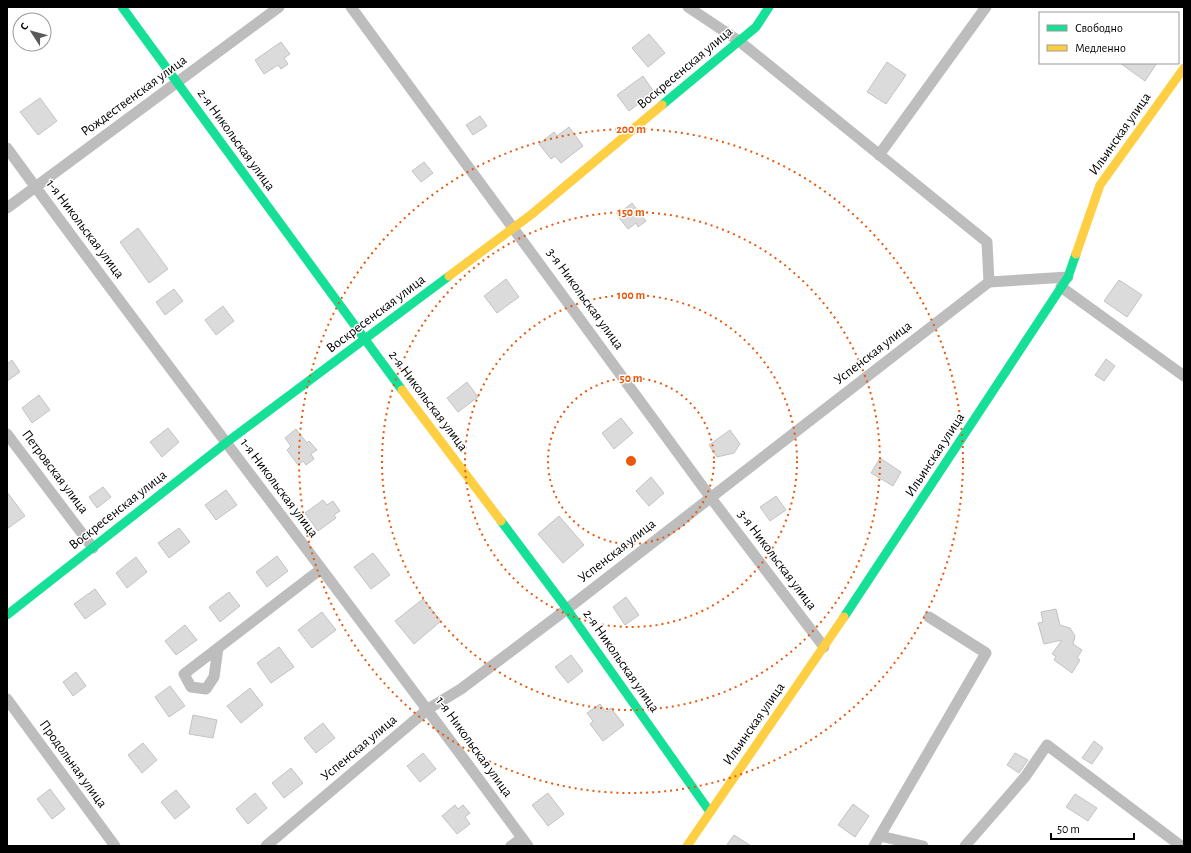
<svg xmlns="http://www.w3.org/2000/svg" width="1191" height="853" font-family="'Alegreya Sans',sans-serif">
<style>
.building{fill:#dbdbdb;stroke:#c3c3c3}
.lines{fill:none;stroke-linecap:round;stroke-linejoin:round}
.street{stroke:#bdbdbd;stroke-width:11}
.fast{stroke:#16e098;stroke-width:9}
.slow{stroke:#ffcf43;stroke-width:9}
.ring{fill:none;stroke:#e8590c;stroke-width:2;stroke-dasharray:2 4}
.labels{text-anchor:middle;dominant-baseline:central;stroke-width:3;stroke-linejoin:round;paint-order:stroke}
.street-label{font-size:14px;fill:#000;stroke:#fff}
.centre{fill:#e8590c;stroke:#fff;stroke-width:2}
.ring-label{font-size:12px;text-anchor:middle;font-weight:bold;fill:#e8590c;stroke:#fff;stroke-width:3;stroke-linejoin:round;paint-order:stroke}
</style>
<rect width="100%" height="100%" fill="#fff"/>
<g class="building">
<polygon points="649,34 665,53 648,67 632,48"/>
<polygon points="281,42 290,54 284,58 288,64 281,69 278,65 264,74 255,60"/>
<polygon points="887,62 906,75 886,104 867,92"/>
<polygon points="1120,63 1157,63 1145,81"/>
<polygon points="643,76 654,92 629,111 617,95"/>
<polygon points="40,98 57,121 38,135 20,112"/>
<polygon points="480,116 487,126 473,135 466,125"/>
<polygon points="569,127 583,146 561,163 555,156 551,159 539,144 554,132 557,136"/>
<polygon points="424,162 433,173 421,182 412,171"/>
<polygon points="632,203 646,221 638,227 636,223 628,229 617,215"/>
<polygon points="138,228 168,269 149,283 120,242"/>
<polygon points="506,279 519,297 497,313 484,296"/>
<polygon points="1119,280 1142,295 1127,317 1104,301"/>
<polygon points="174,289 183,301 165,315 156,302"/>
<polygon points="223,306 234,321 216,335 205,320"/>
<polygon points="1106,359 1115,366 1104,381 1095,375"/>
<polygon points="12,360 20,372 7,381 7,364"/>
<polygon points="467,382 478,397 458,412 447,398"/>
<polygon points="39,395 50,410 32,423 22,408"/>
<polygon points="621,418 633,433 614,449 602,433"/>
<polygon points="168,428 179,442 162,457 150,442"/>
<polygon points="296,429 307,443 309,441 317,450 311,454 314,459 306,465 303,461 298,465 287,450 291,446 285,438"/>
<polygon points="730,430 740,444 734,453 717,457 709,445"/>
<polygon points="880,458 901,472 893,486 871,473"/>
<polygon points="651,477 664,493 649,506 636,491"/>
<polygon points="103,487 111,497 97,508 89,497"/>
<polygon points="226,490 237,505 216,520 205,505"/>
<polygon points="7,492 25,516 7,529"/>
<polygon points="776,496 786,510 770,521 760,507"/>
<polygon points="323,500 327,505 333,501 340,511 334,515 336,518 318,531 305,513"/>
<polygon points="559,516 584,545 563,563 538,534"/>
<polygon points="179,528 190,542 169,558 158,543"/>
<polygon points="373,553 390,575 371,589 354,567"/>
<polygon points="277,556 288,571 267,587 256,572"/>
<polygon points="136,557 147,572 127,588 116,573"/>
<polygon points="95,589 106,604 85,619 74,604"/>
<polygon points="229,592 240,606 220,622 209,607"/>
<polygon points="626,597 639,615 625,625 613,607"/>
<polygon points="423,599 441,621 414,644 395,621"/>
<polygon points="1056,609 1060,625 1070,628 1075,636 1073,644 1082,650 1077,658 1080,660 1072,673 1054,660 1056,656 1052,654 1062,640 1044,644 1038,623 1043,622 1041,612"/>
<polygon points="322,612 336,630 312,648 298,630"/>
<polygon points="185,625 197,640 176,655 165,641"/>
<polygon points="279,647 294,667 271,683 257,663"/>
<polygon points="571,655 583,671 568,683 555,667"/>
<polygon points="76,672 86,686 73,696 63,682"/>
<polygon points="170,686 185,706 169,717 155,697"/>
<polygon points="250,688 263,705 241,723 227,706"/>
<polygon points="600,704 606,712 611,708 624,725 603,741 590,724 593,721 587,713"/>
<polygon points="193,715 217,720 213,738 189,734"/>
<polygon points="323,723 335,738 316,753 304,738"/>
<polygon points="1094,741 1103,748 1092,764 1082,758"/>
<polygon points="143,743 157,760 142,773 128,755"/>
<polygon points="423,753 436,769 420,782 407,766"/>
<polygon points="1015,753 1028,760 1019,773 1007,765"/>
<polygon points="291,768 303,783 284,798 272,783"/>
<polygon points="50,789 65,809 52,819 37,799"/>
<polygon points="176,790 190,807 175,819 161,802"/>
<polygon points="255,793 267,808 248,824 236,809"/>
<polygon points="548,793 564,814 548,826 532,805"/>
<polygon points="1075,794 1097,808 1088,821 1066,807"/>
<polygon points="853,804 869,816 855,837 838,825"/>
<polygon points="455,805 458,809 463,805 470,813 465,817 470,824 457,834 442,816"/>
<polygon points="734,835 751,846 726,846"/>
</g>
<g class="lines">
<g class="street">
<polyline points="351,7 711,498 824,647"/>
<polyline points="688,7 739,41 987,242 989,282"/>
<path d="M7,148C178,383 357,612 528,846"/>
<polyline points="879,155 986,7"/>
<polyline points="7,208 279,7"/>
<polyline points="989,282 1068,277"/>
<polyline points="1061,287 1184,376"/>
<polyline points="7,434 93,548"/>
<polyline points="218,648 214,677 206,689 191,687 184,674 321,569"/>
<polyline points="7,699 115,846"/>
<polyline points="880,836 923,846"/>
<polyline points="266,846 428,709 461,689 567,609 989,282"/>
<polyline points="511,846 522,838"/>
<polyline points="874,846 986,653 929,617"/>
<polyline points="965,846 1025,777 1047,745 1181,846"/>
</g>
<g class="fast">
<polyline points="122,7 402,390"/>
<polyline points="662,105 756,27 769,7"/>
<polyline points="501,521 567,609 710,812"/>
<polyline points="7,615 227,442 449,276"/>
<polyline points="844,617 1068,277 1076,254"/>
</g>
<g class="slow">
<polyline points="1076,254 1100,185 1184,68"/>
<polyline points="449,276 532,214 662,105"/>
<polyline points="402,390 501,521"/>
<polyline points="687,846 844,617"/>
</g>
</g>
<g class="ring">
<circle cx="631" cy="461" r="83"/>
<circle cx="631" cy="461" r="166"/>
<circle cx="631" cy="461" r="249"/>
<circle cx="631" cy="461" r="332"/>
</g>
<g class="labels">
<g class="street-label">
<text transform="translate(685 68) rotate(-40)">Воскресенская улица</text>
<text transform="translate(134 96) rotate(-36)">Рождественская улица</text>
<text transform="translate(1120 134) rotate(-55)">Ильинская улица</text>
<text transform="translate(236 140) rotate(54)">2-я Никольская улица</text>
<text transform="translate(85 229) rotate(53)">1-я Никольская улица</text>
<text transform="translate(585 299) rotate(54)">3-я Никольская улица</text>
<text transform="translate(376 314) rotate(-37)">Воскресенская улица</text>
<text transform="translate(873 353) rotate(-38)">Успенская улица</text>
<text transform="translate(428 401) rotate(53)">2-я Никольская улица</text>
<text transform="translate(935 455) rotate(-57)">Ильинская улица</text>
<text transform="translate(55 472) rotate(53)">Петровская улица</text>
<text transform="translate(279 488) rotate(53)">1-я Никольская улица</text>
<text transform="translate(118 510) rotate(-38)">Воскресенская улица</text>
<text transform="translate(617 551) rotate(-38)">Успенская улица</text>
<text transform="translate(777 560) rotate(53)">3-я Никольская улица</text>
<text transform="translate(621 661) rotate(55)">2-я Никольская улица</text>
<text transform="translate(754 724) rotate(-55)">Ильинская улица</text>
<text transform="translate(474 747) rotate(54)">1-я Никольская улица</text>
<text transform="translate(359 748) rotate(-40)">Успенская улица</text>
<text transform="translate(73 764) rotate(54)">Продольная улица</text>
</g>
</g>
<circle cx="631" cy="461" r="6" class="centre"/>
<g class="ring-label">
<text x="631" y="133">200 m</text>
<text x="631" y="216">150 m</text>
<text x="631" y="299">100 m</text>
<text x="631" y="382">50 m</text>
</g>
<rect width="1191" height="853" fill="none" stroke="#000000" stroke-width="16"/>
<rect x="1039" y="12" width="140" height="52" fill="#ffffff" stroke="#999999"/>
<rect x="1047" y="25" width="20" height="6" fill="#16e098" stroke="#999999"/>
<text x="1075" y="32" font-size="12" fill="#000000">Свободно</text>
<rect x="1047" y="45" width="20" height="6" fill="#ffcf43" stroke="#999999"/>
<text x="1075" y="52" font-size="12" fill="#000000">Медленно</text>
<g transform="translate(32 32) rotate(306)"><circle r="19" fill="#ffffff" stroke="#999999"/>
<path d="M0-3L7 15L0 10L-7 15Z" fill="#595959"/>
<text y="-6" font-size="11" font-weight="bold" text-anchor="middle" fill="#000000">С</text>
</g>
<path d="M1051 833v6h83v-6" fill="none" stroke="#000000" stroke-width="2"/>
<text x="1057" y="833" font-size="12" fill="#000000" stroke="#ffffff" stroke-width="3" paint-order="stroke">50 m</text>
</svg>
